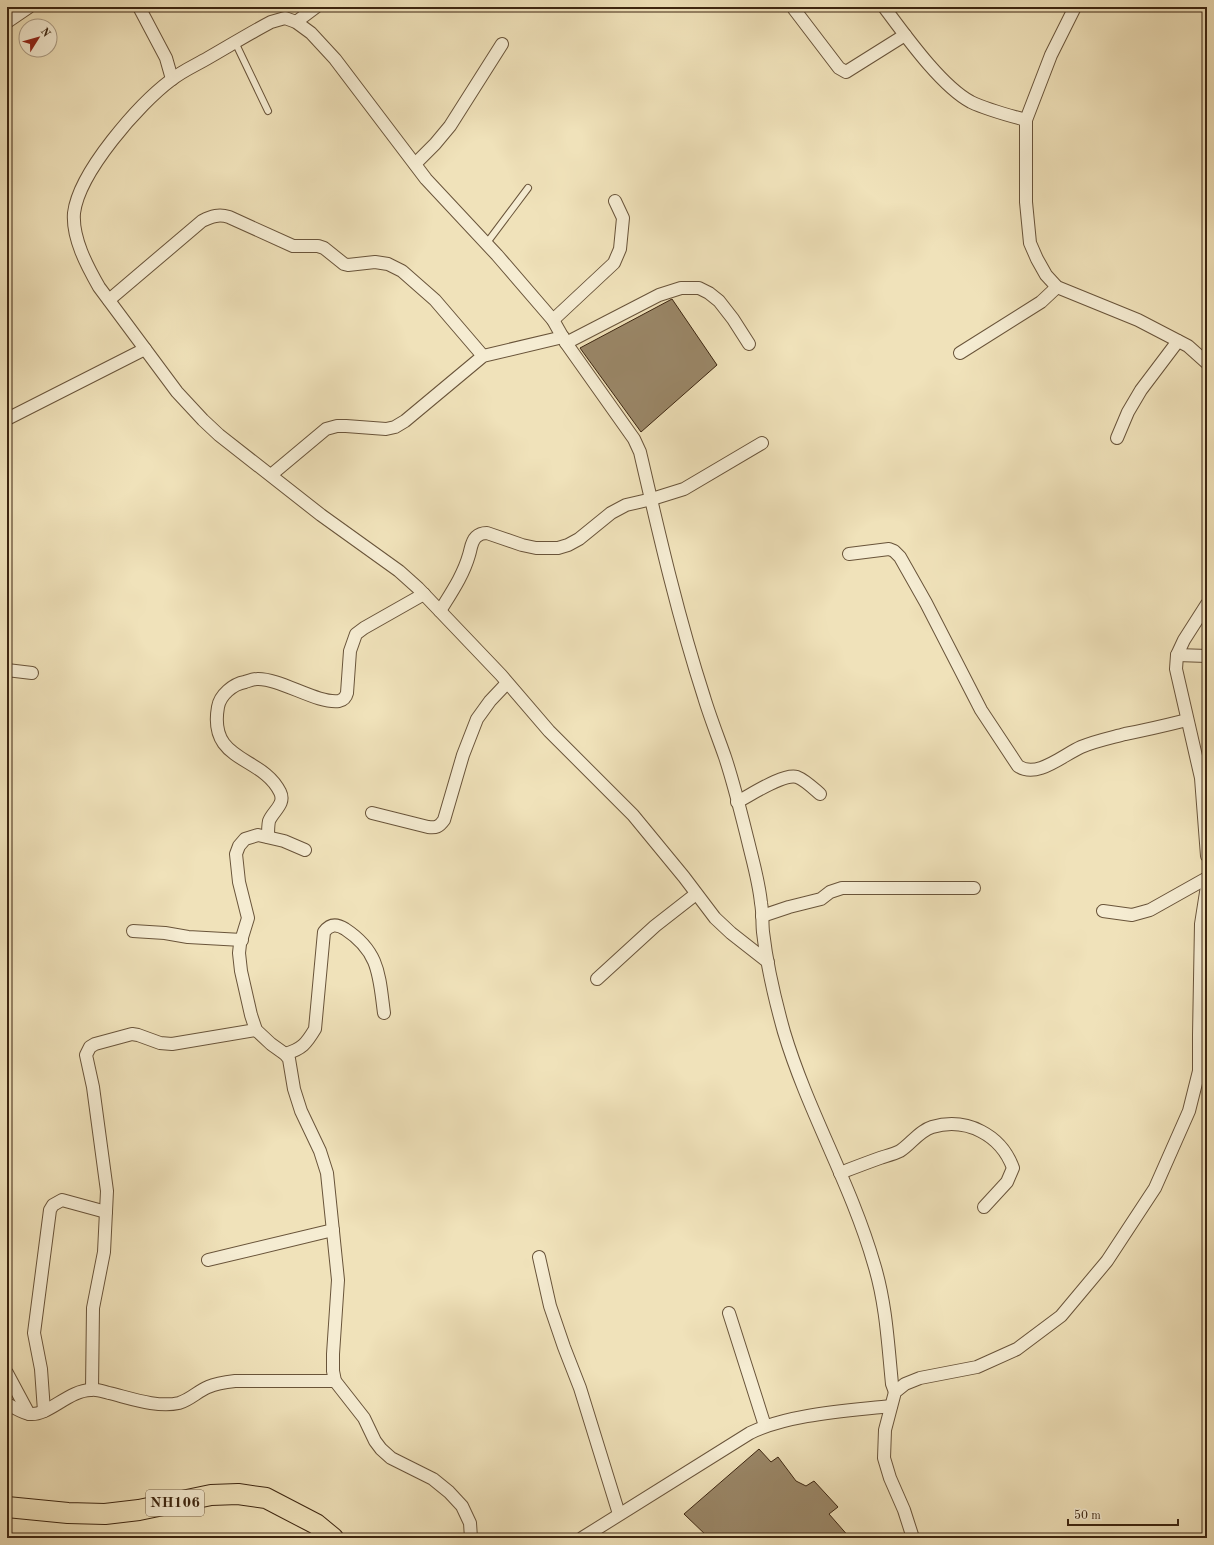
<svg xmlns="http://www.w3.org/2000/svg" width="1214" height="1545" font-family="'Old Standard TT',serif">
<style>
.building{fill:#9a8768;stroke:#3c2510}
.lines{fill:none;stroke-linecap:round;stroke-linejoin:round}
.service-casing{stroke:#69543a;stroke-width:8}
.minor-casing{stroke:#69543a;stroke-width:14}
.trunk-casing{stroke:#3c2510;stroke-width:22}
.service{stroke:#f5ecd2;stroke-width:6}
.minor{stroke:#f5ecd2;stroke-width:12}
.trunk{stroke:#f0e2ba;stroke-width:20}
.labels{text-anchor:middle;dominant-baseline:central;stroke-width:3;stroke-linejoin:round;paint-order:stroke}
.shield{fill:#f5ecd2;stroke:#74614a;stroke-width:1}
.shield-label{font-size:15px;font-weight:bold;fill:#3c2510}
</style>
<rect width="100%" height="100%" fill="#f0e2ba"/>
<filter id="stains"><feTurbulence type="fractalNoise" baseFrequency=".005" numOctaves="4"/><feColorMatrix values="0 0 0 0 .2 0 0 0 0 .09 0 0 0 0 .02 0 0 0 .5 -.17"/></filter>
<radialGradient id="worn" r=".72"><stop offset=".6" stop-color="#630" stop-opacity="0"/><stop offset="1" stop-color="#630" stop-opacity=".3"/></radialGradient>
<g class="building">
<polygon points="672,299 717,365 641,432 580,348"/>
<polygon points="759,1449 771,1462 778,1457 796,1481 806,1486 814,1481 838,1507 829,1514 850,1538 709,1538 684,1514"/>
</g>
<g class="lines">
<defs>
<g id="service">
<polyline points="235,42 268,111"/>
<polyline points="486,244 528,188"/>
</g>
<g id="minor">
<polyline points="139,7 166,58 172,79"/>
<path d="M884,7C905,35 941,86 971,102C988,110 1007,115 1026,120"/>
<polyline points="1075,7 1051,55 1026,120 1026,202 1030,243 1037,259 1046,275 1057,287 1138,320 1188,346 1207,363"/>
<polyline points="794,9 839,68 846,72 905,35"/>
<polyline points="7,22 29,7"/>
<polyline points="296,22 316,7"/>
<polyline points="415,164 435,144 450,126 502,44"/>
<path d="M109,300L202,221C212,216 219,214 229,217L293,246H318L324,248L344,264L348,265L375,262L388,264L402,271L435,300L483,356"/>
<polyline points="553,320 614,263 620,249 623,218 615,201"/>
<polyline points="566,343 659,295 681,288 699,288 709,293 719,301 733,319 749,344"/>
<polyline points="960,353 1041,302 1057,287"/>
<polyline points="7,419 145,349"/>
<polyline points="1117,438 1128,412 1141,390 1178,341"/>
<polyline points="271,475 326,429 337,426 346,426 386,429 395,427 405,421 483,356 563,337"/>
<path d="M849,554L889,549L894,551L900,557L926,603L981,710L1018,766C1037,779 1063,755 1081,747C1095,741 1110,738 1125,734C1146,730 1167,725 1187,720"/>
<polyline points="1207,604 1184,640 1177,655 1176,669 1201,778 1207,856"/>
<path d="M440,611C451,593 463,576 469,555C471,549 471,542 476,537C479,534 483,533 487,533L522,545L536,548H558L568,545L579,539L611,513L626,505L652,499L684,489L762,443"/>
<polyline points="1177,655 1207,656"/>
<polyline points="7,670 32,673"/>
<path d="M737,802C751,795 783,773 797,777C805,780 813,788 820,794"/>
<path d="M372,813L428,827C436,828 439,827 444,820L463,755L477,719L490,701L507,683"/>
<path d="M268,837C268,832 268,826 269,821C273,811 286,804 280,792C262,755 208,763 218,707C220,695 233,684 245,682C248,681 253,679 257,679C280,678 317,704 339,701C343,700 346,697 347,693L350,651L356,634L364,628L424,594"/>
<polyline points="305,850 284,841 258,835 245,839 239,846 236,854 239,882 248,918 240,944 239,953 241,971 251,1015 256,1030 271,1044 285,1054 289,1059 294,1089 301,1111 320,1151 327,1173 338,1280 333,1354 333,1371 335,1381 364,1418 375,1441 381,1449 391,1458 433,1479 449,1492 462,1506 470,1523 471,1538"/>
<polyline points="1103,911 1132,915 1150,910 1207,878"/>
<polyline points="762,916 789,907 821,899 830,892 842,888 974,888"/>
<polyline points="133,931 165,933 188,937 242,940"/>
<path d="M768,962L731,933L715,918L684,877L633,815L549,731L501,675L418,588L399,571L321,515L219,435L203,420L177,392L99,287C87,266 72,238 74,213C79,172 139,104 171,80C182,71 196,65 208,58C229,46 250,33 271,22L285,18L296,22L311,33L335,59L426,179L497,255L553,320L566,343L634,439L640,452C659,534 678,617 704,697C710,717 718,737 725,757C734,784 741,813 748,841C753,862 759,882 761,903C763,913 762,923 763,932C767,966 775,1000 784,1032C808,1112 851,1184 874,1264C886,1303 888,1344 892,1384L895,1392"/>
<polyline points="597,979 655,926 696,894"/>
<path d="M285,1054C302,1049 306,1044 315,1029L324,932C330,924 337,924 345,929C380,952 379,976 384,1013"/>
<path d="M840,1173C853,1168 866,1163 880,1158C886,1156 894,1154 900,1151C911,1144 919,1131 932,1127C967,1117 1001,1135 1013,1168L1007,1182L984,1207"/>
<polyline points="539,1257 550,1306 564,1347 580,1388 619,1514"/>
<polyline points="208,1260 333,1230"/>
<polyline points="729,1313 765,1426"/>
<polyline points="7,1373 29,1414"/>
<polyline points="92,1389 93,1308 104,1252 107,1191 93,1087 86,1055 90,1047 95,1044 132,1034 138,1035 160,1043 172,1044 256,1030"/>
<path d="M7,1404C14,1407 22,1413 30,1414C48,1416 69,1390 91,1390C97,1389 104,1392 109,1393C130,1398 157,1408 179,1403C190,1400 198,1391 208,1387C217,1383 226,1382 235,1381H335"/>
<polyline points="44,1411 41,1369 34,1333 50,1210 53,1205 62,1200 106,1212"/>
<path d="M582,1538L750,1433C789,1414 847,1411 891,1406"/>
<polyline points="913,1538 904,1510 890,1478 884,1458 885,1430 895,1392 905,1384 920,1378 977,1367 1017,1349 1061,1316 1107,1261 1155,1188 1189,1111 1199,1071 1199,1035 1201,924 1207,886"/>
</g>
<polyline id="trunk" points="7,1507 68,1513 105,1514 139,1510 211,1495 238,1494 266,1498 316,1524 333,1538"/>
</defs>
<use href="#service" class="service-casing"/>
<use href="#minor" class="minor-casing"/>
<use href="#trunk" class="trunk-casing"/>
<use href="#service" class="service"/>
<use href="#minor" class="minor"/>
<use href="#trunk" class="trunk"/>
</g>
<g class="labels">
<rect class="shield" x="146" y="1490" width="58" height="26" rx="3"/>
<g class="shield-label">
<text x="175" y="1503">NH106</text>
</g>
</g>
<rect width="1214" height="1545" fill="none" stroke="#f0e2ba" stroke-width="24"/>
<rect x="8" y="8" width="1198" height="1529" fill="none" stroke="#3c2510" stroke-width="2"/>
<rect x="12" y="12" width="1190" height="1521" fill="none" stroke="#3c2510"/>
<g transform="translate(38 38) rotate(53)"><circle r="19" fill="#f5ecd2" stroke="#ab9c84"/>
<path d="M0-3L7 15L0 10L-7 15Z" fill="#8f2418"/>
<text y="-6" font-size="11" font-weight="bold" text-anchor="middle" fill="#3c2510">N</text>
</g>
<path d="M1068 1519v6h110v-6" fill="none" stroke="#3c2510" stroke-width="2"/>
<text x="1074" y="1519" font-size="12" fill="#3c2510" stroke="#f5ecd2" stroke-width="3" paint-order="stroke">50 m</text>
<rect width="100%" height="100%" filter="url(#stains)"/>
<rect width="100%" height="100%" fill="url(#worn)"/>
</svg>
